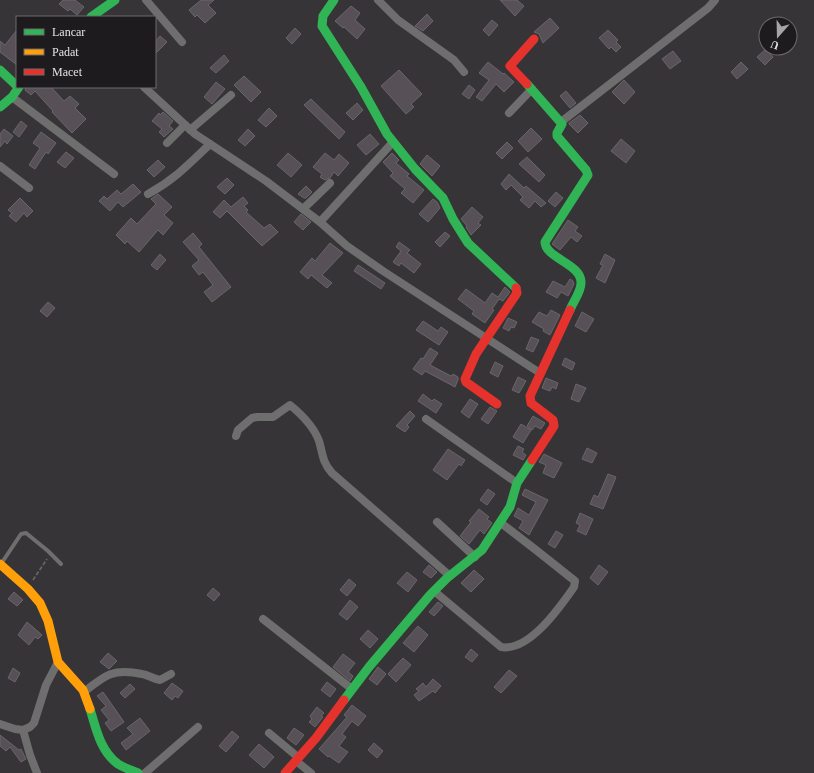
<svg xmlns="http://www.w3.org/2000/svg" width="814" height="773" font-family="'Times New Roman',serif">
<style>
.building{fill:#575157;stroke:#686668}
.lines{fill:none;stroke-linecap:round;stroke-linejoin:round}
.path{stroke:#6d6a6c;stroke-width:1.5;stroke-dasharray:4 2;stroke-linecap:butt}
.lane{stroke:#6f6e6e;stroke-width:4}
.street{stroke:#6f6e6e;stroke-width:8}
.fast{stroke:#30b455;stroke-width:9}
.slow{stroke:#ff9f0a;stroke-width:9}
.jam{stroke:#e5322d;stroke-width:9}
</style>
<rect width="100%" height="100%" fill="#373437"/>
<g class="building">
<polygon points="63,0 75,0 84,7 77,15 70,9 68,11 59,4"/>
<polygon points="201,0 214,0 208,5 216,13 205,23 197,15 195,17 189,10"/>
<polygon points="500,0 517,0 524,6 515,16"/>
<polygon points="351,6 360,13 355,20 365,29 357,39 344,27 343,28 335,21"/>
<polygon points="427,14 433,21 423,31 415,26"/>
<polygon points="550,18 559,28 543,43 539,34 534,32"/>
<polygon points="492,20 498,25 489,36 483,30"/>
<polygon points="295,28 301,34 292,44 286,38"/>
<polygon points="17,30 17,65 0,52 0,41 5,45"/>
<polygon points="608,30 618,40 616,42 621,47 616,52 611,47 609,49 599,38"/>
<polygon points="160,36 167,42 155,54 155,42"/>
<polygon points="766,49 773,57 765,65 757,57"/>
<polygon points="673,51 681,61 670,69 662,59"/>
<polygon points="224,55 229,61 216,73 210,68"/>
<polygon points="488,62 503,74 504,73 514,82 504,92 496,84 482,101 476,97 489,80 479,73"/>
<polygon points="741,62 748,69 737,79 731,72"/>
<polygon points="399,70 422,94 411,104 414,107 406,114 381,86"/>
<polygon points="244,76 261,92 251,102 234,85"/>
<polygon points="624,80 635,92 624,104 612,92"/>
<polygon points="216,82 225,89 212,104 204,97"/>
<polygon points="469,85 475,90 469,99 462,94"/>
<polygon points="26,87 51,87 64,101 70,96 79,104 75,108 86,119 72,133 52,112 53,111 35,91 31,95 25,90"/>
<polygon points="566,91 576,103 570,108 560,96"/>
<polygon points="311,99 345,132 339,139 304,105"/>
<polygon points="357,103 363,110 353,120 346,113"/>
<polygon points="269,108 277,116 266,127 258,120"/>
<polygon points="163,112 173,121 169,126 173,129 164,137 159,132 162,129 152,121 159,113 160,115"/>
<polygon points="580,115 588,123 578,133 569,124 569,123"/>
<polygon points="21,121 27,126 19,137 13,132"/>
<polygon points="531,128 542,139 528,152 518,141"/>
<polygon points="4,129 13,136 7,144 5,141 0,147 0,134"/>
<polygon points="248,129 255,136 245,146 238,140"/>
<polygon points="41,132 56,143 48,154 46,152 35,169 29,165 40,148 33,143"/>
<polygon points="370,134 379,144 366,155 357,145"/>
<polygon points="621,139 635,151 626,163 611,151"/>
<polygon points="507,142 513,148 502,159 496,153"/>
<polygon points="66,152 74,158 65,168 57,162"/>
<polygon points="288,153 302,165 291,177 277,165"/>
<polygon points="325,153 334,160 339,154 349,163 338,176 334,172 330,178 325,180 320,177 322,174 313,167"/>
<polygon points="392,153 399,160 396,163 409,174 407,176 424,190 413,203 401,193 405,189 390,176 393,173 383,162"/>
<polygon points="427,155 440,166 432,176 420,164"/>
<polygon points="527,157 545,175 539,182 519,164"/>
<polygon points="158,160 165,167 154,177 147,170"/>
<polygon points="509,174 524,188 526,186 546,203 541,207 535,201 529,208 520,200 523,197 511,185 506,190 501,184"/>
<polygon points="227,178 234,185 225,194 217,187"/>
<polygon points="133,184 141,192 123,207 118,202 110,211 99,201 104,196 107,199 117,190 121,194"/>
<polygon points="306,186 312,192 306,198 304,198 298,194"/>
<polygon points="556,192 563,198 555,207 548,201"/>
<polygon points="158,194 172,207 164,215 173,223 163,235 158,230 139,252 127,241 125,244 116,235 131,218 137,224 156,204 151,199"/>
<polygon points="243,197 248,203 244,206 248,210 246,212 264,228 270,224 278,232 262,246 227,211 220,218 213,212 224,200 231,207"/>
<polygon points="20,198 33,211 27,217 24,213 16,222 9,216 12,213 8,210"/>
<polygon points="433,199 437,202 440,208 428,222 419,214"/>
<polygon points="472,207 483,217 478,223 481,225 471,235 466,227 467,226 461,219"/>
<polygon points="301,214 311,222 303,230 294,222"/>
<polygon points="568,220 578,227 575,231 582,236 577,242 571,237 560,250 552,244"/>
<polygon points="445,232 450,236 440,247 435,242"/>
<polygon points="193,233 202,244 199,247 231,287 212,302 204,292 213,285 203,272 199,275 192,266 199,260 183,242"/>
<polygon points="399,242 410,250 407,253 421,264 414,273 401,263 399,266 393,262 401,251 396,247"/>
<polygon points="330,243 343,253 322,275 332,283 327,288 311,275 308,279 300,272 312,258 315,261"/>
<polygon points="160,254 166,260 157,270 151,265"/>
<polygon points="605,254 615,260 605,283 596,278 603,265 600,264"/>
<polygon points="358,265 385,283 381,289 354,271"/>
<polygon points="570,279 573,281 574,284 568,296 561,292 557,298 546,292 553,281 565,287"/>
<polygon points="505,287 510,292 503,301 499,299 492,309 494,310 485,323 472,314 474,311 458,299 466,289 485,303 492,293 498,297"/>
<polygon points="48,302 55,308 47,317 40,311"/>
<polygon points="551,310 560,315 550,335 543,331 544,329 532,322 539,312 547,316"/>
<polygon points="582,312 594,319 586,332 575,326"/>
<polygon points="508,318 517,322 514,328 511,327 509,331 503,328"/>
<polygon points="423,321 438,331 441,327 448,332 439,345 416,330"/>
<polygon points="531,337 539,340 533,352 526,349"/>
<polygon points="430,348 438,353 430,365 451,376 453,374 458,377 458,380 455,387 425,371 422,375 413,369 421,358 423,359"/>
<polygon points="565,358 575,363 572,370 562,365"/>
<polygon points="495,362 503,366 498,377 490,373"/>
<polygon points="518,377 526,381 519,393 512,390"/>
<polygon points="546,378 558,383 556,389 552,387 550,391 542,388"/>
<polygon points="576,384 586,388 579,402 571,399"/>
<polygon points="423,394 432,401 434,399 442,404 436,413 418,401"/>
<polygon points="470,399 478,404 469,418 461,412"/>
<polygon points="490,407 497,411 488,424 481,419"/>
<polygon points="410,411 415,416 407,425 409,427 405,432 396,426"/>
<polygon points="533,416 545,423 541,429 535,426 532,430 527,426"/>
<polygon points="521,424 531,430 523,443 513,437"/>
<polygon points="518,446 524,449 522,452 526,455 523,460 513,455"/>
<polygon points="587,448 597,453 592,463 582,459"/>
<polygon points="448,449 465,460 461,466 459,464 447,480 433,470"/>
<polygon points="544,454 562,463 554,478 543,473 546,465 539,462"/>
<polygon points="608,474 616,477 603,509 590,504 594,495 598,497"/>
<polygon points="488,489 495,494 487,505 480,500"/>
<polygon points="525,489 548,500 529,535 519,528 523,521 514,516 518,508 529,515 536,502 522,495"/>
<polygon points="479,509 489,517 487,519 492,523 484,534 480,530 469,544 460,536 471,522 469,521"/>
<polygon points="580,513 593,519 586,535 577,531 580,525 576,523"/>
<polygon points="556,531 563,535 555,548 548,544"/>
<polygon points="429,565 437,572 431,578 423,572"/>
<polygon points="599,565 608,572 598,585 590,578"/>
<polygon points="474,570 484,579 471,592 461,583"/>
<polygon points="407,572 417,580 408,592 397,583"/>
<polygon points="349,579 356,585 347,596 340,590"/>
<polygon points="213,588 220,594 214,601 207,595"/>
<polygon points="14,592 23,600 17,606 8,599"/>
<polygon points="350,600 358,607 347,620 339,614"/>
<polygon points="438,602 443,606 434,616 429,612"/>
<polygon points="27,622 42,635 38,639 35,637 29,645 18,635"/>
<polygon points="418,626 428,635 414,652 403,643"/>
<polygon points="368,630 378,639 370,648 360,639"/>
<polygon points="471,649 478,655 472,662 465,657"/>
<polygon points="108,653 117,661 109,669 100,662"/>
<polygon points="343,654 355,663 348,672 353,676 350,681 333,667"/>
<polygon points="403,658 411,665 396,682 388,674"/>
<polygon points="378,667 386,674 377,685 369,679"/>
<polygon points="13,668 20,673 15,682 8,678"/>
<polygon points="509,670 517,676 501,693 494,687"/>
<polygon points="433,679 441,686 435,693 433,691 419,701 414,695 419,691 416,689 423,683 426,687"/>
<polygon points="327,682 336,689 330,697 321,690"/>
<polygon points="172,683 183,691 178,698 175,696 172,700 164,693"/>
<polygon points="130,684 135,689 125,698 120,693"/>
<polygon points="103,692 124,722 111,731 105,723 109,720 101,710 106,706 97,696"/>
<polygon points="352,705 366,716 358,726 352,721 342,734 346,737 339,746 348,752 339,763 329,756 328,757 319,749 347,717 344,715"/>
<polygon points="317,707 324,713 321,716 323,717 315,727 309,722 312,719 310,716"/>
<polygon points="140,718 150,731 126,750 121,743 133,734 127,728"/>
<polygon points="294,728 304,735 296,745 287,738"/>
<polygon points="232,731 239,737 226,752 219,746"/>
<polygon points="0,735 19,750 21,749 26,759 21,762 10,747 6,751 0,746"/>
<polygon points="374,743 383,751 377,758 368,750"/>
<polygon points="259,744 274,757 264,768 249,755"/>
</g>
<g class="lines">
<polyline class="path" points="33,580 47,559"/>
<polyline class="lane" points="1,564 21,534 26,533 48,551 61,564"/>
<g class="street">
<polyline points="146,0 182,42"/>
<polyline points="378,0 398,20 454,60 464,72"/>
<polyline points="144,87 195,134 266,181 320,222 347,246 383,271 540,373"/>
<polyline points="12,97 114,174"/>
<polyline points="509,113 532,89"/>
<polyline points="561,122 708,8 715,0"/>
<polyline points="190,130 231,95"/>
<polyline points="167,143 185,125"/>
<polyline points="0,166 29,188"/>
<path d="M148,194C175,179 188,165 210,144"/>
<polyline points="303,209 330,183"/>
<polyline points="320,222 393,142"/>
<polyline points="426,419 517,483"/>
<path d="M236,436L238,430L252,418L257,417H273L290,405C301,414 314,427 319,441C323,454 322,462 332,473L450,576"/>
<polyline points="437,522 475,557"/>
<path d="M434,591L501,647C529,652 560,607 574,587L575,581L536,550L501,523"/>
<polyline points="263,619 352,689"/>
<path d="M84,692C105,675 113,668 142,674C148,675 154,679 160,680L171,674"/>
<polyline points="0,724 15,729 23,730"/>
<polyline points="269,733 299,758"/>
<polyline points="296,761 311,773"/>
<polyline points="37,773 30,755 23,730 30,727 34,723 46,685 58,662"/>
<polyline points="145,773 198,727"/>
</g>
<g class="fast">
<polyline points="334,0 323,16 322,26 361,87 387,134 415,169 443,198 453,219 468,243 516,288"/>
<polyline points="91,17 115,0"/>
<polyline points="0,70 17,86"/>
<path d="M527,84L562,124L557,133V136L586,170L588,175L545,242C545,258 582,264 581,283C581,292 573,302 570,310"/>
<polyline points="0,107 12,97 19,87"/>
<polyline points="344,700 369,667 430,595 447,578 482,550 510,507 517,483 532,460"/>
<path d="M90,709C96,728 100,751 118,764C124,768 131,770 138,773"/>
</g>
<polyline class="slow" points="0,564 28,589 40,603 48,621 58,662 83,690 90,709"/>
<g class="jam">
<polyline points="527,84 510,66 534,39"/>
<polyline points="497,404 466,382 465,379 476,354 517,293 516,288"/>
<polyline points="532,460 554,426 553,420 531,403 530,396 570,310"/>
<polyline points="285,773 316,738 344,700"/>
</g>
</g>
<rect x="16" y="16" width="140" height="72" fill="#1e1b1e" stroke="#6d6a6d"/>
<rect x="24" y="29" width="20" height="6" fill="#30b455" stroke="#6d6a6d"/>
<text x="52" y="36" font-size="12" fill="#e4e1e4">Lancar</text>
<rect x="24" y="49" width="20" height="6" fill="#ff9f0a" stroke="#6d6a6d"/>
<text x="52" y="56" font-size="12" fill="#e4e1e4">Padat</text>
<rect x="24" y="69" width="20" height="6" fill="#e5322d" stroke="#6d6a6d"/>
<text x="52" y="76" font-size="12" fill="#e4e1e4">Macet</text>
<g transform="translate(778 36) rotate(200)"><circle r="19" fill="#1e1b1e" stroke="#6d6a6d"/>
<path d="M0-3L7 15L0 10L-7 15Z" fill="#a7a4a7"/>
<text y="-6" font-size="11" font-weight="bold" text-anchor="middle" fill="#e4e1e4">U</text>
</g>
</svg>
